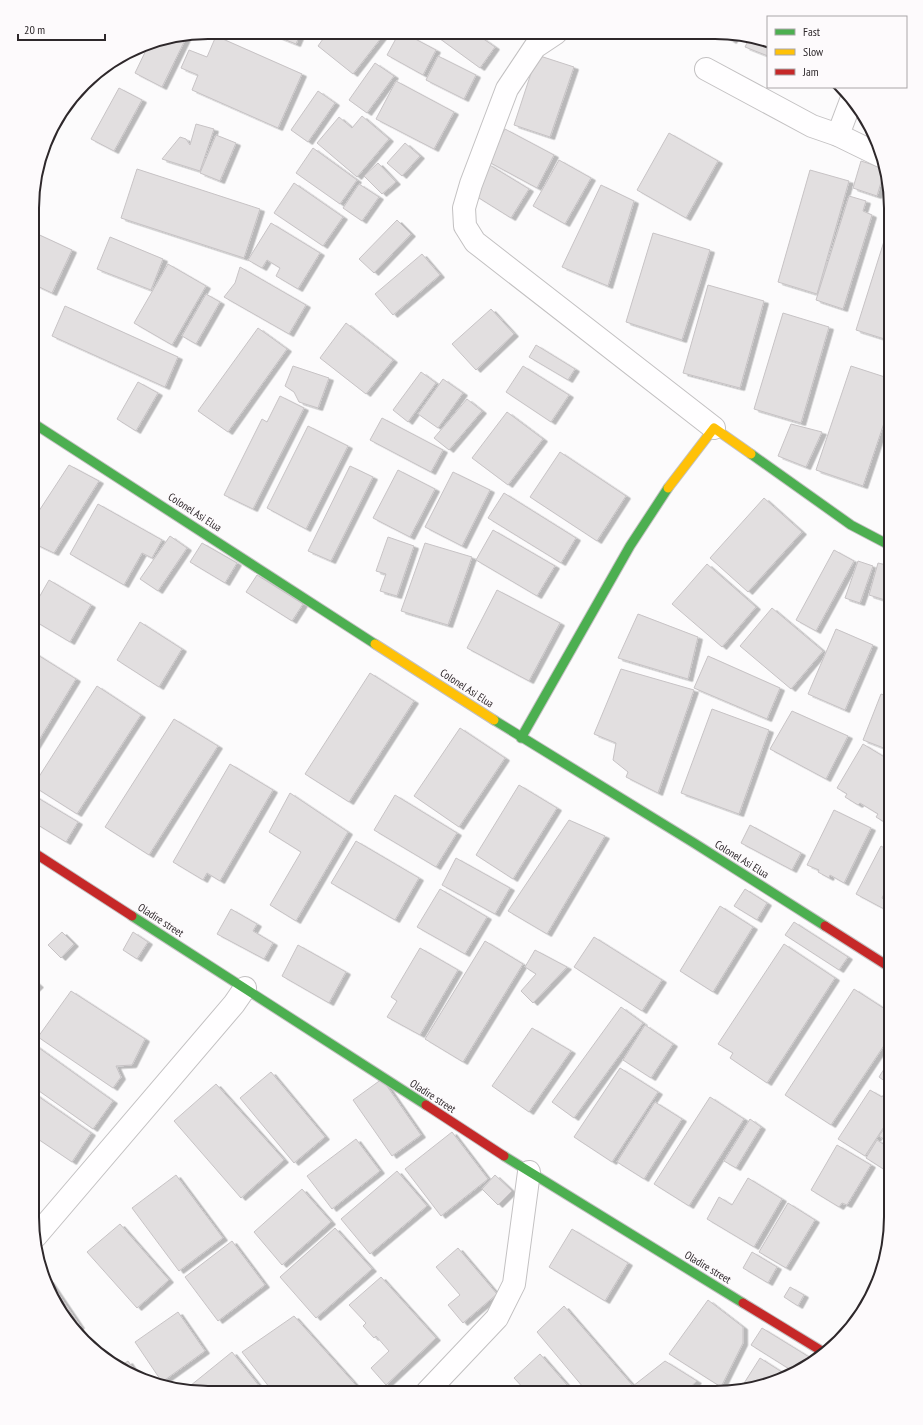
<svg xmlns="http://www.w3.org/2000/svg" width="923" height="1425" font-family="'PT Sans Narrow',sans-serif">
<style>
.building{fill:#e2dfe0;stroke:#c7c3c5;filter:url(#shadow)}
.lines{fill:none;stroke-linecap:round;stroke-linejoin:round}
.street-casing{stroke:#c3c1c2;stroke-width:24}
.fast-casing{stroke:#c3c1c2;stroke-width:11}
.slow-casing{stroke:#c3c1c2;stroke-width:11}
.jam-casing{stroke:#c3c1c2;stroke-width:11}
.street{stroke:#fffeff;stroke-width:22}
.fast{stroke:#4caf50;stroke-width:9}
.slow{stroke:#ffc107;stroke-width:9}
.jam{stroke:#c62828;stroke-width:9}
.labels{text-anchor:middle;dominant-baseline:central;stroke-width:3;stroke-linejoin:round;paint-order:stroke}
.street-label{font-size:11px;fill:#2e282b;stroke:#fdfafc}
.rim{fill:none;stroke:#2e282b;stroke-width:2}
</style>
<defs>
<filter id="shadow"><feDropShadow dx="4.5" dy="2.5" stdDeviation="0" flood-color="#0004"/></filter>
</defs>
<rect width="100%" height="100%" fill="#fcfbfc"/>
<g class="building">
<polygon points="266,32 301,32 296,44"/>
<polygon points="328,32 385,33 353,74 318,46"/>
<polygon points="399,33 404,33 436,50 423,75 387,55"/>
<polygon points="432,33 475,33 495,47 480,68"/>
<polygon points="719,33 736,34 732,41"/>
<polygon points="187,36 162,87 135,73 149,44"/>
<polygon points="216,36 302,74 278,128 192,90 198,75 181,68 189,50 207,57"/>
<polygon points="750,37 768,42 768,56 745,47"/>
<polygon points="537,55 574,67 550,137 514,125"/>
<polygon points="438,56 476,75 464,99 426,80"/>
<polygon points="375,63 394,76 367,113 349,100"/>
<polygon points="396,81 454,112 434,149 376,119"/>
<polygon points="119,88 142,100 114,151 91,139"/>
<polygon points="318,91 335,103 308,142 291,130"/>
<polygon points="362,116 389,139 357,177 317,143 339,117 352,128"/>
<polygon points="196,124 214,129 200,171 162,159 180,137 186,139 190,145"/>
<polygon points="505,129 554,155 537,188 487,161"/>
<polygon points="669,133 718,161 686,218 637,190"/>
<polygon points="216,135 236,143 220,181 200,173"/>
<polygon points="405,143 420,156 402,176 387,163"/>
<polygon points="313,148 357,180 340,204 296,173"/>
<polygon points="559,160 591,178 565,224 533,206"/>
<polygon points="861,161 883,168 884,172 877,196 853,188"/>
<polygon points="378,163 396,182 382,194 364,176"/>
<polygon points="488,164 529,189 511,218 471,193"/>
<polygon points="137,169 260,209 244,258 121,218"/>
<polygon points="810,170 849,181 817,294 778,282"/>
<polygon points="294,183 343,217 323,246 274,213"/>
<polygon points="359,184 379,197 362,221 343,208"/>
<polygon points="601,185 634,201 608,286 562,267"/>
<polygon points="849,196 866,201 863,211 872,215 843,309 816,300"/>
<polygon points="891,219 891,341 856,330"/>
<polygon points="397,220 411,234 374,273 359,259"/>
<polygon points="271,223 320,253 298,289 276,276 280,268 267,260 262,268 248,260"/>
<polygon points="33,232 72,250 52,293 33,284"/>
<polygon points="653,233 710,250 682,340 626,322"/>
<polygon points="110,237 163,259 151,290 97,269"/>
<polygon points="422,254 440,275 393,315 375,294"/>
<polygon points="168,264 206,286 172,345 134,323"/>
<polygon points="240,267 306,305 289,334 224,297 235,283"/>
<polygon points="708,285 764,301 740,388 683,373"/>
<polygon points="206,294 220,302 196,344 182,336"/>
<polygon points="65,306 178,357 165,387 52,336"/>
<polygon points="491,309 514,334 476,370 452,344"/>
<polygon points="783,313 829,327 801,423 754,409"/>
<polygon points="346,323 393,360 366,394 320,358"/>
<polygon points="258,328 287,349 228,432 198,411"/>
<polygon points="536,345 575,369 568,380 529,357"/>
<polygon points="293,366 329,378 318,408 299,402 294,392 285,386"/>
<polygon points="523,366 569,395 551,422 506,392"/>
<polygon points="851,366 891,379 891,402 863,486 816,470"/>
<polygon points="421,372 436,383 408,422 393,410"/>
<polygon points="443,379 463,393 438,428 418,414"/>
<polygon points="138,382 158,393 136,431 117,419"/>
<polygon points="280,396 304,408 253,509 224,495 262,419 267,422"/>
<polygon points="467,399 482,411 449,450 434,438"/>
<polygon points="507,412 543,439 508,485 472,458"/>
<polygon points="382,418 443,450 431,472 370,440"/>
<polygon points="791,424 822,432 806,467 778,456"/>
<polygon points="308,426 348,446 306,529 267,508"/>
<polygon points="560,452 626,496 597,541 530,497"/>
<polygon points="69,465 99,481 54,553 33,543 33,520"/>
<polygon points="350,466 373,477 331,561 308,551"/>
<polygon points="398,470 435,489 410,537 373,518"/>
<polygon points="453,472 490,490 462,546 425,527"/>
<polygon points="504,493 576,538 561,563 488,518"/>
<polygon points="764,498 802,532 748,592 710,558"/>
<polygon points="98,504 162,540 152,558 142,553 124,585 70,554"/>
<polygon points="493,530 555,566 537,596 476,560"/>
<polygon points="170,536 187,548 158,591 140,579"/>
<polygon points="388,537 414,546 397,596 380,591 386,574 376,571"/>
<polygon points="202,543 237,563 225,583 190,562"/>
<polygon points="425,543 472,557 448,625 401,611"/>
<polygon points="834,550 854,561 816,631 796,620"/>
<polygon points="858,561 873,566 860,603 845,598"/>
<polygon points="878,563 891,566 891,579 885,600 869,595"/>
<polygon points="707,564 756,607 722,647 672,604"/>
<polygon points="257,575 303,604 292,621 246,592"/>
<polygon points="49,580 91,605 70,642 33,620 33,608"/>
<polygon points="497,590 560,623 529,681 467,648"/>
<polygon points="772,608 823,651 791,689 740,646"/>
<polygon points="638,614 698,637 688,679 618,658"/>
<polygon points="140,622 182,649 159,687 117,660"/>
<polygon points="836,629 873,645 845,710 808,694"/>
<polygon points="33,652 76,679 33,750"/>
<polygon points="708,656 780,688 767,719 694,688"/>
<polygon points="621,669 694,690 658,793 626,777 628,772 613,760 616,743 594,734"/>
<polygon points="370,673 414,701 349,802 305,774"/>
<polygon points="97,686 141,715 77,814 33,786"/>
<polygon points="881,694 891,697 891,747 889,750 863,740"/>
<polygon points="712,709 769,730 739,814 681,793"/>
<polygon points="792,711 848,736 826,779 770,749"/>
<polygon points="174,719 218,746 149,855 105,827"/>
<polygon points="460,728 505,758 459,827 414,796"/>
<polygon points="863,744 891,761 891,823 889,825 876,817 878,814 860,803 858,805 845,797 847,794 837,788"/>
<polygon points="230,764 273,790 220,881 207,873 203,880 173,862"/>
<polygon points="519,785 557,808 513,879 476,855"/>
<polygon points="290,793 348,832 296,921 270,905 301,852 269,832"/>
<polygon points="33,795 78,822 66,842 33,822"/>
<polygon points="395,795 457,833 436,867 374,830"/>
<polygon points="834,810 871,828 844,883 830,875 829,878 818,872 819,870 807,865"/>
<polygon points="569,820 605,836 547,934 508,911"/>
<polygon points="750,825 801,853 792,870 741,843"/>
<polygon points="356,841 419,878 395,920 331,883"/>
<polygon points="881,846 891,852 891,887 888,886 882,898 889,903 886,910 856,894"/>
<polygon points="456,858 510,888 495,914 442,885"/>
<polygon points="440,889 487,917 465,954 417,927"/>
<polygon points="745,889 767,903 757,920 734,906"/>
<polygon points="720,906 753,927 713,992 680,971"/>
<polygon points="231,909 257,924 253,931 273,943 264,959 217,934"/>
<polygon points="794,922 848,957 839,970 785,935"/>
<polygon points="62,932 74,944 61,958 48,945"/>
<polygon points="133,932 148,942 137,959 123,950"/>
<polygon points="594,937 662,980 642,1011 574,967"/>
<polygon points="485,941 523,964 463,1062 425,1039"/>
<polygon points="784,944 835,978 767,1083 730,1058 733,1053 718,1044"/>
<polygon points="298,945 346,972 329,1003 282,976"/>
<polygon points="420,948 458,970 420,1035 387,1017 397,1001 391,997"/>
<polygon points="535,950 567,967 533,1003 521,991 536,974 525,967"/>
<polygon points="32,979 39,985 32,992"/>
<polygon points="854,989 891,1013 891,1035 831,1125 785,1095"/>
<polygon points="71,991 145,1039 132,1065 116,1066 121,1077 113,1088 38,1037"/>
<polygon points="621,1007 643,1023 574,1118 552,1102"/>
<polygon points="645,1025 673,1044 651,1078 623,1060"/>
<polygon points="532,1028 571,1051 529,1112 492,1086"/>
<polygon points="32,1043 113,1101 93,1129 32,1086"/>
<polygon points="891,1058 891,1116 865,1156 838,1139 870,1090 882,1097 890,1085 879,1077"/>
<polygon points="620,1068 658,1092 612,1162 574,1137"/>
<polygon points="271,1072 325,1137 294,1163 240,1098"/>
<polygon points="382,1079 421,1135 392,1156 353,1100"/>
<polygon points="216,1084 284,1160 241,1198 174,1121"/>
<polygon points="32,1092 91,1133 72,1162 32,1135"/>
<polygon points="710,1097 744,1119 689,1206 654,1184"/>
<polygon points="655,1102 682,1119 644,1179 617,1162"/>
<polygon points="750,1119 761,1127 736,1168 724,1161"/>
<polygon points="891,1119 891,1144 879,1136"/>
<polygon points="452,1132 488,1179 441,1216 405,1169"/>
<polygon points="356,1139 380,1171 332,1209 307,1176"/>
<polygon points="877,1140 891,1149 891,1162 885,1170 866,1158"/>
<polygon points="837,1145 871,1165 847,1205 842,1203 839,1207 811,1190"/>
<polygon points="397,1171 427,1206 370,1254 341,1219"/>
<polygon points="176,1175 223,1238 179,1271 132,1208"/>
<polygon points="495,1175 512,1191 498,1205 482,1189"/>
<polygon points="748,1178 782,1199 754,1247 707,1219 719,1197 732,1205"/>
<polygon points="302,1189 331,1222 282,1265 254,1232"/>
<polygon points="788,1203 815,1220 786,1268 759,1252"/>
<polygon points="120,1224 169,1280 137,1308 87,1252"/>
<polygon points="335,1228 372,1269 316,1318 280,1277"/>
<polygon points="572,1229 628,1263 605,1301 549,1267"/>
<polygon points="232,1241 265,1285 218,1321 185,1277"/>
<polygon points="458,1248 497,1294 463,1323 448,1305 460,1295 436,1267"/>
<polygon points="752,1252 777,1267 768,1283 743,1268"/>
<polygon points="381,1277 436,1338 386,1385 371,1368 389,1351 376,1336 374,1338 363,1326 366,1323 349,1305"/>
<polygon points="49,1280 80,1326 74,1330 69,1324 45,1285 45,1283"/>
<polygon points="790,1287 804,1295 798,1306 784,1297"/>
<polygon points="708,1300 743,1327 743,1343 721,1387 669,1354"/>
<polygon points="564,1306 633,1386 665,1361 697,1381 684,1393 588,1393 537,1332"/>
<polygon points="178,1312 205,1351 162,1382 135,1342"/>
<polygon points="294,1316 362,1392 300,1392 297,1388 292,1392 273,1392 242,1352"/>
<polygon points="762,1328 814,1360 794,1372 751,1345"/>
<polygon points="232,1352 264,1392 186,1392 185,1390"/>
<polygon points="540,1354 574,1393 527,1392 514,1378"/>
<polygon points="760,1358 788,1376 783,1380 741,1388"/>
<polygon points="128,1361 141,1380 119,1367"/>
<polygon points="707,1389 713,1393 705,1393"/>
</g>
<g class="lines">
<defs>
<g id="street">
<polyline points="556,33 535,47 507,89 471,184 464,208 465,226 475,242 714,428"/>
<polyline points="706,69 812,126 838,135 881,156"/>
<polyline points="838,135 852,98"/>
<polyline points="36,1236 234,1004 245,988"/>
<polyline points="427,1392 497,1318 514,1284 529,1172"/>
</g>
<g id="fast">
<polyline points="33,423 375,644"/>
<polyline points="751,454 851,525 891,546"/>
<polyline points="494,720 694,843 825,926"/>
<polyline points="521,738 630,546 668,488"/>
<polyline points="132,916 426,1105"/>
<polyline points="504,1156 743,1303"/>
</g>
<g id="slow">
<polyline points="668,488 714,428 751,454"/>
<polyline points="375,644 494,720"/>
</g>
<g id="jam">
<polyline points="33,852 132,916"/>
<polyline points="825,926 891,968"/>
<polyline points="426,1105 504,1156"/>
<polyline points="743,1303 825,1353"/>
</g>
</defs>
<use href="#street" class="street-casing"/>
<use href="#fast" class="fast-casing"/>
<use href="#slow" class="slow-casing"/>
<use href="#jam" class="jam-casing"/>
<use href="#street" class="street"/>
<use href="#fast" class="fast"/>
<use href="#slow" class="slow"/>
<use href="#jam" class="jam"/>
</g>
<g class="labels">
<g class="street-label">
<text transform="translate(195 512) rotate(33)">Colonel Asi Elua</text>
<text transform="translate(467 688) rotate(33)">Colonel Asi Elua</text>
<text transform="translate(742 859) rotate(32)">Colonel Asi Elua</text>
<text transform="translate(161 920) rotate(33)">Oladire street</text>
<text transform="translate(433 1096) rotate(33)">Oladire street</text>
<text transform="translate(708 1267) rotate(31)">Oladire street</text>
</g>
</g>
<path d="M0 0H923V1425H0ZM208 39H715A169 169 0 0 1 884 208V1217A169 169 0 0 1 715 1386H208A169 169 0 0 1 39 1217V208A169 169 0 0 1 208 39Z" fill="#fdfafc" fill-rule="evenodd"/>
<path class="rim" d="M208 39H715A169 169 0 0 1 884 208V1217A169 169 0 0 1 715 1386H208A169 169 0 0 1 39 1217V208A169 169 0 0 1 208 39Z"/>
<rect x="767" y="16" width="140" height="72" fill="#fdfafc" stroke="#aaa6a8"/>
<rect x="775" y="29" width="20" height="6" fill="#4caf50" stroke="#aaa6a8"/>
<text x="803" y="36" font-size="12" fill="#2e282b">Fast</text>
<rect x="775" y="49" width="20" height="6" fill="#ffc107" stroke="#aaa6a8"/>
<text x="803" y="56" font-size="12" fill="#2e282b">Slow</text>
<rect x="775" y="69" width="20" height="6" fill="#c62828" stroke="#aaa6a8"/>
<text x="803" y="76" font-size="12" fill="#2e282b">Jam</text>
<path d="M18 34v6h87v-6" fill="none" stroke="#2e282b" stroke-width="2"/>
<text x="24" y="34" font-size="12" fill="#2e282b" stroke="#fdfafc" stroke-width="3" paint-order="stroke">20 m</text>
</svg>
